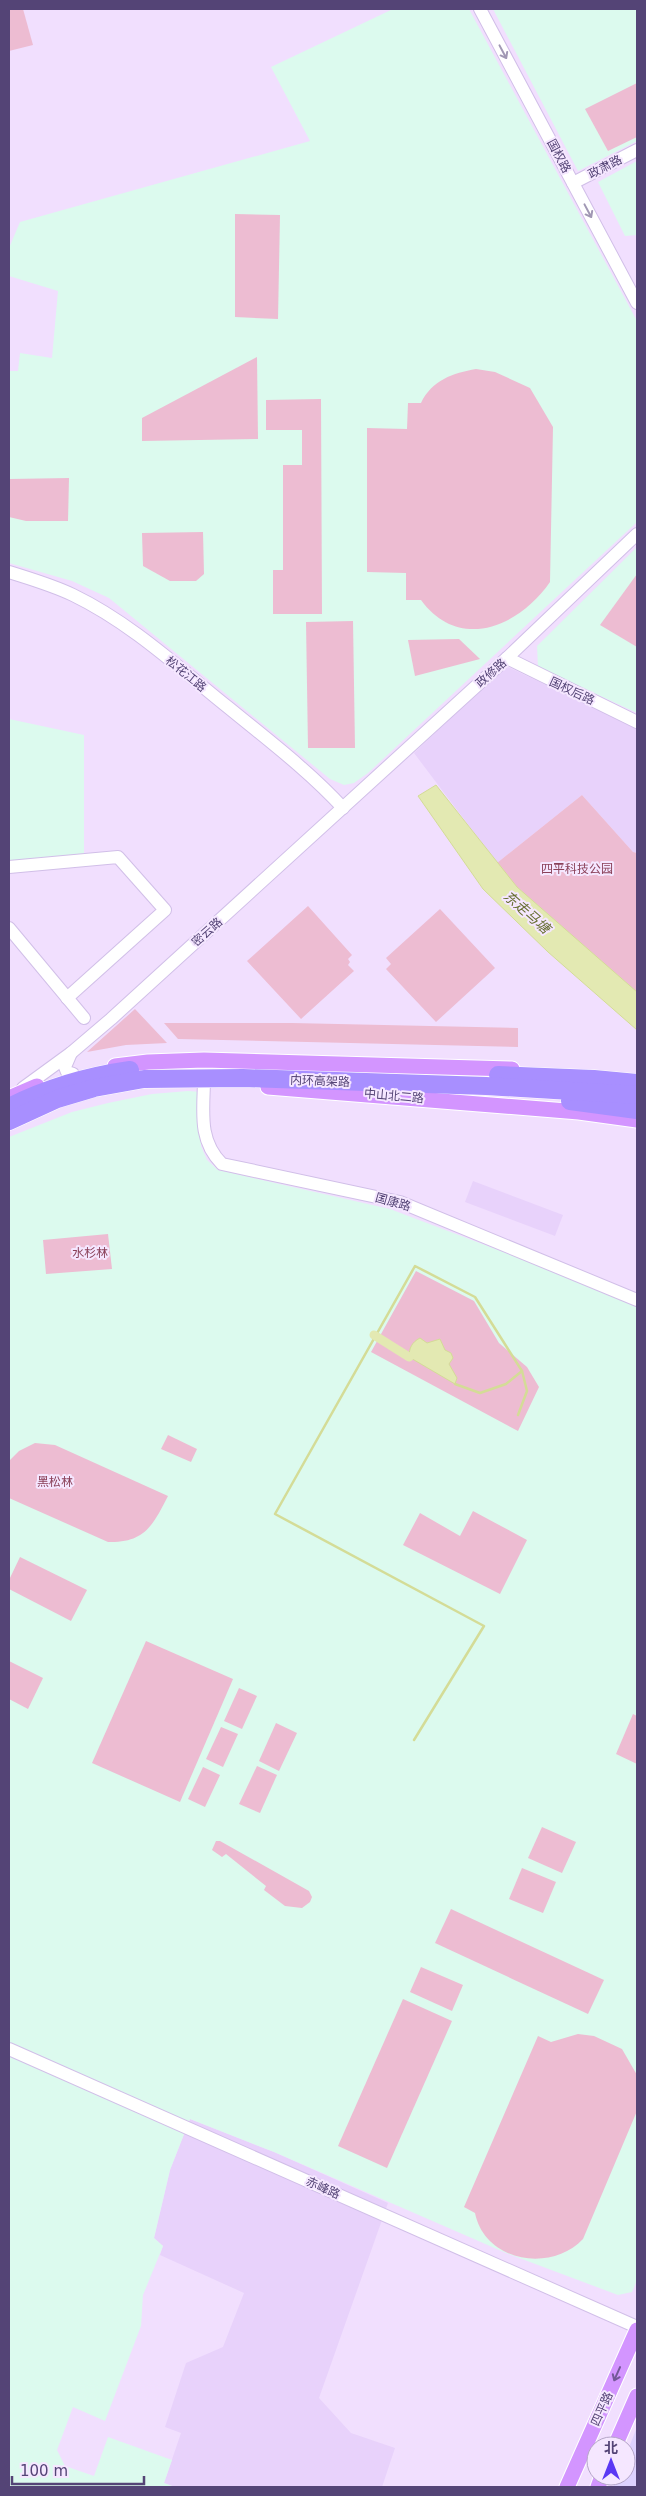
<svg xmlns="http://www.w3.org/2000/svg" width="646" height="2496" font-family="'DejaVu Sans','Noto Sans SC',sans-serif">
<style>
.residential{fill:#e8d2fb}
.commercial{fill:#ded2ff}
.education{fill:#dcfaee}
.green{fill:#edbcd2}
.water{fill:#e3e9b2;stroke:#d4dc97}
.lines{fill:none;stroke-linecap:round;stroke-linejoin:round}
.stream{stroke:#d4dc97;stroke-width:2.5}
.canal{stroke:#e3e9b2;stroke-width:9}
.minor-casing{stroke:#d1bfe8;stroke-width:14}
.major-casing{stroke:#fff;stroke-width:17}
.highway-casing{stroke:#fff;stroke-width:19}
.minor{stroke:#fff;stroke-width:12}
.major{stroke:#d395ff;stroke-width:15}
.highway{stroke:#a88fff;stroke-width:18}
.oneway{stroke:#a198b4}
.oneway2{stroke:#745898}
.labels{text-anchor:middle;dominant-baseline:central;stroke-width:4;stroke-linejoin:round;paint-order:stroke}
.street-label{font-size:12px;fill:#544476;stroke:#f5e7ff}
.park-label{font-size:12px;fill:#8a4059;stroke:#f5e7ff}
.water-label{font-size:14px;font-style:italic;fill:#676f32;stroke:#f5e7ff}
</style>
<rect width="100%" height="100%" fill="#f1dffe"/>
<g class="residential">
<polygon points="506,666 637,728 637,853 633,852 582,795 497,863 414,753"/>
<polygon points="473,1181 563,1215 555,1236 465,1202"/>
<polygon points="190,2119 274,2152 388,2203 319,2398 351,2433 395,2448 382,2487 175,2487 164,2483 181,2433 165,2427 186,2363 223,2347 244,2293 160,2255 163,2246 154,2238 170,2170"/>
</g>
<polygon class="commercial" points="637,2427 637,2487 613,2487 618,2476 626,2476 626,2455"/>
<g class="education">
<polygon points="393,9 469,9 637,321 637,522 368,773 354,783 344,785 330,779 109,598 72,581 9,563 9,371 18,371 20,353 52,358 58,291 9,276 9,248 20,222 310,141 271,67"/>
<polygon points="493,9 637,9 637,141 578,171"/>
<polygon points="637,161 637,235 625,236 598,182"/>
<polygon points="637,547 637,713 538,667 537,646"/>
<polygon points="9,719 84,735 84,857 9,864"/>
<polygon points="188,1091 202,1092 201,1146 207,1160 218,1170 390,1209 535,1264 637,1307 637,2280 632,2292 618,2295 506,2253 274,2152 190,2119 170,2170 154,2238 163,2246 143,2295 141,2326 105,2421 73,2407 57,2450 65,2466 94,2476 108,2437 172,2460 164,2483 175,2487 9,2487 9,1137 72,1112 108,1103 152,1094"/>
</g>
<g class="green">
<polygon points="9,9 23,9 33,45 9,51"/>
<polygon points="637,83 637,137 608,151 585,109"/>
<polygon points="235,214 280,215 278,319 235,317"/>
<polygon points="257,357 258,439 142,441 142,418"/>
<path d="M476,369L495,372L530,388L553,427L550,582C519,627 459,652 421,600H406V573L367,572V428L407,429L408,403H421C432,380 453,373 476,369Z"/>
<polygon points="321,399 322,614 273,614 273,570 283,570 283,465 302,465 302,430 266,430 266,400"/>
<polygon points="69,478 68,521 26,521 9,517 9,479"/>
<polygon points="203,532 204,574 196,581 170,581 143,566 142,533"/>
<polygon points="637,574 637,647 600,625"/>
<polygon points="353,621 355,748 308,748 306,622"/>
<polygon points="459,639 480,659 415,676 408,640"/>
<polygon points="582,795 633,852 637,853 637,992 517,887 497,863"/>
<polygon points="308,906 352,955 348,959 350,962 348,965 354,971 301,1019 247,961"/>
<polygon points="440,909 495,968 436,1022 386,969 391,964 386,958"/>
<polygon points="135,1009 167,1043 126,1045 87,1052"/>
<polygon points="164,1023 292,1023 518,1028 518,1047 178,1039"/>
<polygon points="108,1234 112,1269 46,1274 43,1240"/>
<polygon points="416,1271 474,1301 499,1343 527,1367 539,1387 518,1431 371,1352"/>
<polygon points="168,1435 197,1449 191,1462 161,1449"/>
<path d="M35,1443L55,1445L168,1496C153,1525 145,1543 108,1542L9,1498V1461L19,1451Z"/>
<polygon points="473,1511 527,1540 500,1594 403,1545 420,1513 460,1536"/>
<polygon points="20,1557 87,1590 71,1621 9,1589 9,1580"/>
<polygon points="146,1641 233,1679 180,1802 92,1763"/>
<polygon points="9,1661 43,1678 28,1709 9,1699"/>
<polygon points="239,1688 257,1696 242,1729 224,1721"/>
<polygon points="633,1714 637,1716 637,1764 616,1754"/>
<polygon points="276,1723 297,1733 279,1771 259,1761"/>
<polygon points="221,1727 238,1734 223,1767 206,1759"/>
<polygon points="257,1766 277,1775 260,1813 239,1804"/>
<polygon points="203,1767 220,1775 205,1807 188,1799"/>
<polygon points="542,1827 576,1842 562,1873 528,1858"/>
<polygon points="216,1841 220,1841 309,1891 312,1897 310,1902 302,1908 285,1906 264,1890 266,1886 226,1854 222,1857 212,1850"/>
<polygon points="522,1868 556,1882 543,1913 509,1899"/>
<polygon points="451,1909 604,1980 588,2014 435,1943"/>
<polygon points="421,1967 463,1985 452,2011 410,1992"/>
<polygon points="403,1999 452,2021 387,2168 338,2146"/>
<path d="M578,2034L594,2036L622,2049L637,2075V2111L583,2239C551,2273 485,2262 475,2213L464,2207L538,2036L551,2042Z"/>
</g>
<g class="water">
<polygon points="436,785 517,887 637,992 637,1030 548,952 483,889 418,796"/>
<path d="M420,1338L427,1343L440,1339L445,1350L451,1353L453,1358L449,1364L457,1378L455,1384L409,1357C409,1348 412,1342 420,1338Z"/>
</g>
<g class="lines">
<g class="stream">
<polyline points="455,1384 480,1393 506,1384 522,1371"/>
<polyline points="414,1740 484,1626 275,1514 415,1266 475,1297 522,1371 527,1391 518,1415"/>
</g>
<polyline class="canal" points="374,1335 409,1357"/>
<defs>
<g id="minor">
<polyline points="480,9 637,303"/>
<polyline points="573,183 637,150"/>
<path d="M9,572C31,579 52,585 73,595C131,623 179,668 229,708C268,740 309,771 343,808"/>
<polyline points="507,658 637,722"/>
<polyline points="9,867 118,857 165,910 67,998"/>
<polyline points="9,928 84,1018"/>
<polyline points="71,1053 65,1067 67,1072 73,1074"/>
<path d="M204,1083C203,1114 199,1141 222,1164L400,1202L637,1300"/>
<polyline points="23,1088 71,1053 111,1019 507,658 637,534"/>
<polyline points="9,2049 637,2327"/>
</g>
<g id="major">
<polyline points="115,1066 148,1062 204,1060 512,1069"/>
<polyline points="268,1087 579,1112 637,1120"/>
<polyline points="9,1098 37,1086"/>
<polyline points="615,2446 637,2396"/>
<polyline points="567,2487 637,2330"/>
<polyline points="598,2487 602,2476"/>
</g>
<g id="highway">
<polyline points="498,1075 594,1079 637,1083"/>
<polyline points="570,1101 637,1110"/>
<path d="M9,1107C47,1088 87,1076 130,1070"/>
<polyline points="9,1121 57,1099 94,1088 144,1079 243,1078 486,1086 637,1095"/>
</g>
</defs>
<use href="#minor" class="minor-casing"/>
<use href="#major" class="major-casing"/>
<use href="#highway" class="highway-casing"/>
<use href="#minor" class="minor"/>
<use href="#major" class="major"/>
<use href="#highway" class="highway"/>
</g>
<defs><path id="oneway-shaft" d="M-6 0H5M1.5-3L5.5 0L1.5 3" fill="none" stroke-width="1.6" stroke-linecap="round" stroke-linejoin="round" transform="scale(1.25)"/></defs>
<g class="oneway">
<use href="#oneway-shaft" transform="translate(503 52) rotate(62)"/>
<use href="#oneway-shaft" transform="translate(588 211) rotate(62)"/>
</g>
<use class="oneway2" href="#oneway-shaft" transform="translate(617 2374) rotate(114)"/>
<g class="labels">
<g class="street-label">
<text transform="translate(559 156) rotate(62)">国权路</text>
<text transform="translate(605 167) rotate(-27)">政肃路</text>
<text transform="translate(491 673) rotate(-42)">政修路</text>
<text transform="translate(186 674) rotate(39)">松花江路</text>
<text transform="translate(572 691) rotate(25)">国权后路</text>
<text transform="translate(207 932) rotate(-42)">密云路</text>
<text transform="translate(320 1081) rotate(2)">内环高架路</text>
<text transform="translate(394 1096) rotate(5)">中山北二路</text>
<text transform="translate(393 1202) rotate(16)">国康路</text>
<text transform="translate(323 2188) rotate(24)">赤峰路</text>
<text transform="translate(602 2409) rotate(-66)">四平路</text>
</g>
<g class="park-label">
<text x="577" y="869">四平科技公园</text>
<text x="90" y="1253">水杉林</text>
<text x="55" y="1482">黑松林</text>
</g>
<g class="water-label">
<text transform="translate(527 912) rotate(41)">东走马塘</text>
</g>
</g>
<rect width="646" height="2496" fill="none" stroke="#544476" stroke-width="20"/>
<g transform="translate(611 2461)"><circle r="24" fill="#f5e7ff" stroke="#b5a6c8"/>
<path d="M0-4L9 19L0 12L-9 19Z" fill="#5b38f4"/>
<text y="-8" font-size="14" font-weight="bold" text-anchor="middle" fill="#544476">北</text>
</g>
<path d="M12 2476v8h132v-8" fill="none" stroke="#544476" stroke-width="2.5"/>
<text x="20" y="2476" font-size="15" fill="#544476" stroke="#f5e7ff" stroke-width="4" paint-order="stroke">100 m</text>
</svg>
